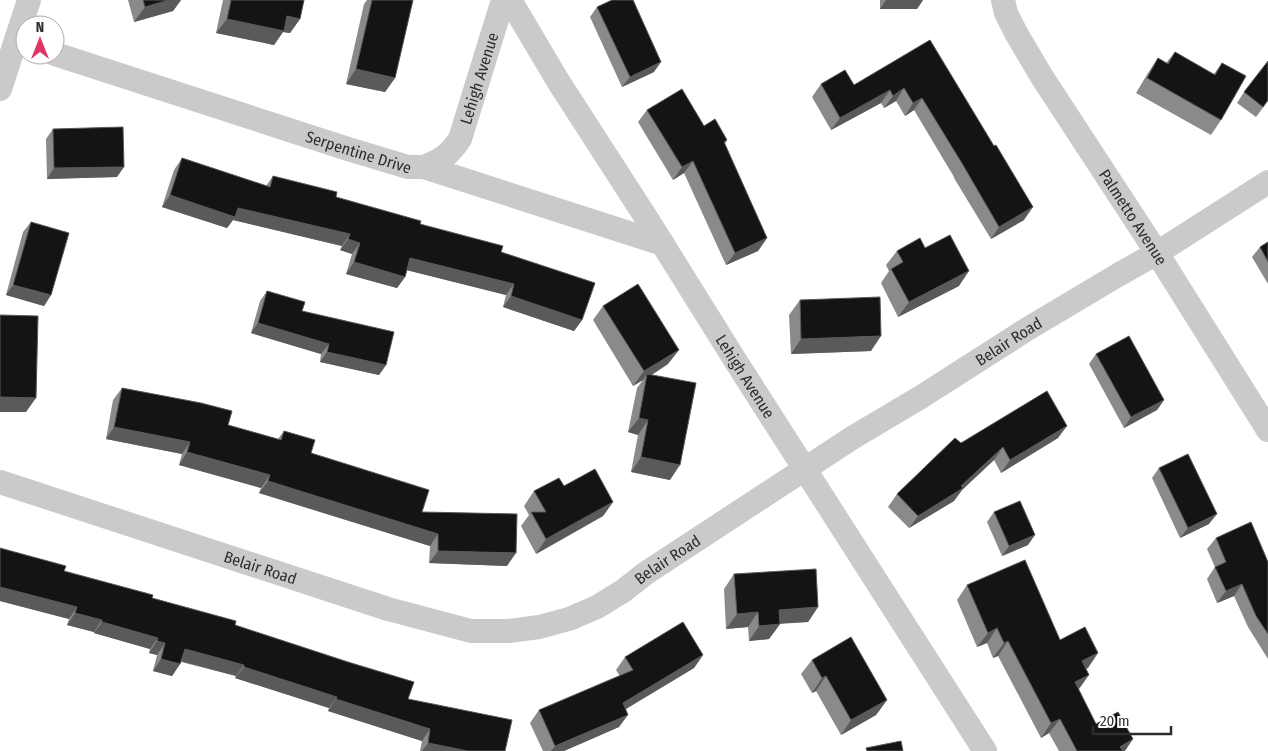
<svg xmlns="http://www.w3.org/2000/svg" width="1268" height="751" font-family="'Fira Sans Condensed',sans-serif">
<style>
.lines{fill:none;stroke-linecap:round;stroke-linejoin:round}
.minor{stroke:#cacaca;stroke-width:24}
.wall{fill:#8a8a8a}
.shaded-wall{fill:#5a5a5a}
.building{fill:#141414;stroke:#5a5a5a}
.labels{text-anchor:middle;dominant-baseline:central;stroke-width:5;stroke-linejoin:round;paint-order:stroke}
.street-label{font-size:16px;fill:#2d2d2d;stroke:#fff}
</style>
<rect width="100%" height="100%" fill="#fff"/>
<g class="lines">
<g class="minor">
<path id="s1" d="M510,0L558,81L647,219L735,360L985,751"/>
<path id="s2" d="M1003,0L1006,13L1016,33L1042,77L1157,253L1268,430"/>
<path id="s3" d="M55,54L348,149L408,167H424L663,244"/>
<polyline points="0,89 29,0"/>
<path id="s4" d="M424,167C442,160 449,155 460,139L503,0"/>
<path id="s5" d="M0,482L388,609L471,631H509L539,627L569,619L597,607L623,591L646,573L852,438L921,397L1029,328L1118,275L1157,253L1268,182"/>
</g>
</g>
<g class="wall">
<polygon points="128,0 181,0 173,11 134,22"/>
<polygon points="223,0 304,0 300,19 290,33 283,32 274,45 216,33"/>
<polygon points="367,0 413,0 395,78 385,92 346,84 364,4"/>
<polygon points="880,0 923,0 917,9 880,9"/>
<polygon points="597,7 654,72 622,87 590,17"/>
<polygon points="930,40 1024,220 991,239 954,178 954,177 914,110 905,116 896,101 884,108 881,103 831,130 812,97 821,84 854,85"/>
<polygon points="1175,52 1214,74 1222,63 1221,120 1211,135 1136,93 1148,73 1158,58 1166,63"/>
<polygon points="1244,92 1268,101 1256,117 1237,103"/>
<polygon points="647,110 704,126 727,140 725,144 767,238 758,251 726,265 684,173 673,180 638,122"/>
<polygon points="53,129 117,177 47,179 46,139"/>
<polygon points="182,158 266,186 273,176 501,252 582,320 574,331 503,307 506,295 407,270 405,277 397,288 346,274 352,254 340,250 342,246 233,220 227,228 162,207 174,170"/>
<polygon points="31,222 51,295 44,306 6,295 23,232"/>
<polygon points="1268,242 1268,284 1252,257 1260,247"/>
<polygon points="925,248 959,286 898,317 881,283 889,271 886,265 897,251"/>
<polygon points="267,291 302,311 386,365 379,375 320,362 321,354 251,333 260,301"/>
<polygon points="800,300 871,351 791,354 789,315"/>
<polygon points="603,306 668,364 652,375 670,480 631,472 638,435 628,432 637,388 643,380 633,386 593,320"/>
<polygon points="1096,354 1164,400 1157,410 1124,428 1089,364"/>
<polygon points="122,388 228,425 278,439 284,431 311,453 422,512 507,566 429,563 430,546 259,493 261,488 179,465 182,454 106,439 113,400"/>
<polygon points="1058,438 1001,473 994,460 962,490 954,501 909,528 888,507 897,494 961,443"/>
<polygon points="1159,468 1209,524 1180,538 1152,478"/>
<polygon points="564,486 613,502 603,516 536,554 521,526 529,515 524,506 534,491"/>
<polygon points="994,512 1028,545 1002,556 987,522"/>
<polygon points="1216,538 1268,562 1268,659 1248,627 1234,596 1217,603 1207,579 1215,567 1207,549"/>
<polygon points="0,548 64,571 235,625 408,699 505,751 420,751 422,741 328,711 329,708 235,678 236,676 181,662 180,664 172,676 153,671 157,655 149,653 150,649 94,633 94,632 67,625 69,619 0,601"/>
<polygon points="734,574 818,607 808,622 780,624 769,639 749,641 748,627 726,629 724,589"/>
<polygon points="967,585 1060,640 1088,668 1086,668 1078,690 1096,724 1125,751 1059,751 1049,733 1041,738 998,656 993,658 987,643 977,647 957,600"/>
<polygon points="703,655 694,668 626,709 619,727 564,751 543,751 530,723 539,710 620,676 616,670 625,657"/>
<polygon points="812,660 887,700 876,715 841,735 816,691 812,693 801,674"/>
</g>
<g class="shaded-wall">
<polygon points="169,0 181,0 173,11 134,22 145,7"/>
<polygon points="886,0 923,0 917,9 880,9"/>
<polygon points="287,16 300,19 290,33 283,32 274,45 216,33 227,19"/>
<polygon points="661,62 654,72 622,87 630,77"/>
<polygon points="356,69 395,78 385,92 346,84"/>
<polygon points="904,88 896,101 884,108 893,96"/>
<polygon points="890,90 881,103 831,130 840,118"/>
<polygon points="922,98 914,110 905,116 913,103"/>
<polygon points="693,161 684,173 673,180 682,167"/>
<polygon points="124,167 117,177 47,179 54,168"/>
<polygon points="170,195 238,208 350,234 342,246 233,220 227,228 162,207"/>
<polygon points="1033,207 1024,220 991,239 999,227"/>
<polygon points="767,238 758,251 726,265 735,253"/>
<polygon points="348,239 360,243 352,254 340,250"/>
<polygon points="410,258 514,284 506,295 402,269"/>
<polygon points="354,262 405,277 397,288 346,274"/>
<polygon points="969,271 959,286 898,317 909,302"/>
<polygon points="13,285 51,295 44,306 6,295"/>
<polygon points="511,296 582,320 574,331 503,307"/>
<polygon points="258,323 329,344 321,354 251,333"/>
<polygon points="881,336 871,351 791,354 801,339"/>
<polygon points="679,350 668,364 646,378 647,374 643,380 633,386 644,371"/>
<polygon points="327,352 386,365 379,375 320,362"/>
<polygon points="0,397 36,398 26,412 0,412"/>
<polygon points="1164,400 1157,410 1124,428 1131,417"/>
<polygon points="639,418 648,420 638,435 628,432"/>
<polygon points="1067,426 1058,438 1001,473 1010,460"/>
<polygon points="114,427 190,442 182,454 106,439"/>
<polygon points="1003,447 994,460 962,490 954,501 909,528 918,516 961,486"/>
<polygon points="187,452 270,475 261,488 179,465"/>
<polygon points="641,457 680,465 670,480 631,472"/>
<polygon points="268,481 438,534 430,546 259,493"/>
<polygon points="613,502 603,516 536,554 546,539"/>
<polygon points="1217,514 1209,524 1180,538 1188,528"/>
<polygon points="1035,535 1028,545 1002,556 1009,546"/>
<polygon points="438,551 516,553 507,566 429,563"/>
<polygon points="1242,584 1234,596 1217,603 1226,591"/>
<polygon points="0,587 77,607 69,619 0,601"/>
<polygon points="818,607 808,622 768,624 779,610"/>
<polygon points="758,612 748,627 726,629 737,614"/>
<polygon points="75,613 102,620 94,632 67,625"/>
<polygon points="102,622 158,638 150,649 94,633"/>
<polygon points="780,624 769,639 749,641 759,626"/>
<polygon points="997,628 987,643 977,647 988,633"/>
<polygon points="157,641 165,643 157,655 149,653"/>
<polygon points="1008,641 998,656 993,658 1004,643"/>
<polygon points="185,649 244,665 236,676 177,660"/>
<polygon points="1098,653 1088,668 1072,676 1082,661"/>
<polygon points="703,655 694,668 614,716 623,703"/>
<polygon points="161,659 180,664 172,676 153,671"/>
<polygon points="244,667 337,697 329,708 235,678"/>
<polygon points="1089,675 1079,689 1064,697 1075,682"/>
<polygon points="826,676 816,691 812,693 822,678"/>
<polygon points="336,699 430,729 422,741 328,711"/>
<polygon points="887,700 876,715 841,735 851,720"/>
<polygon points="628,715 619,727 564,751 551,751 555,746"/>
<polygon points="1060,719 1049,733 1041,738 1051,723"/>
<polygon points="1133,739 1125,751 1117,751 1120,747"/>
<polygon points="428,743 468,751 422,751"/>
</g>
<g class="building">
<polygon points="143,0 169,0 145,7"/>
<polygon points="231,0 304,0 300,19 287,16 284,31 227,19"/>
<polygon points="372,0 413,0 395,78 356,69"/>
<polygon points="612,0 633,0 661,62 630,77 597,7"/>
<polygon points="930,40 994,146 996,145 1033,207 999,227 963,165 922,98 913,103 904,88 893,96 890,90 840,118 821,84 845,70 854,85"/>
<polygon points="1175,52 1215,75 1222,63 1246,76 1221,120 1147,78 1158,58 1168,64"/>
<polygon points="1268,61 1268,100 1263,107 1244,92"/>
<polygon points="682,89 704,126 715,119 727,140 724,142 767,238 735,253 693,161 682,167 647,110"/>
<polygon points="123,127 124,167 54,168 53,129"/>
<polygon points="182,158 270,187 273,176 337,192 336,197 421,221 420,224 503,246 501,252 595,283 582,320 511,296 514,284 410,258 405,277 354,262 360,243 348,239 350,234 238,208 235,217 170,195"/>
<polygon points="31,222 69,233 51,295 13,285"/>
<polygon points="950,235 969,271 909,302 891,269 903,262 897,251 920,238 925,248"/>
<polygon points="1268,242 1268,262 1260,247"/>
<polygon points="638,284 679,350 644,371 603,306"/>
<polygon points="267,291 305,302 302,311 394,332 386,365 327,352 329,344 258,323"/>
<polygon points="880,297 881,336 801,339 800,300"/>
<polygon points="0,315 38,316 36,398 0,397"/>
<polygon points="1129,336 1164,400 1131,417 1096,354"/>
<polygon points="647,374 696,383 680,465 641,457 648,420 639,418"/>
<polygon points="122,388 201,403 232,411 228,425 281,440 284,431 315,440 311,453 429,490 422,512 517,514 516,553 438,551 438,534 268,481 270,475 187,452 190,442 114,427"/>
<polygon points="1047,391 1067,426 1010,460 1003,447 961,486 963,488 918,516 897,494 955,438 961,443"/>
<polygon points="1188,454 1217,514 1188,528 1159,468"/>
<polygon points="595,469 613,502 546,539 531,512 546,512 534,491 559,478 564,486"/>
<polygon points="1020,501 1035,535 1009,546 994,512"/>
<polygon points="1251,522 1268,562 1268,634 1256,616 1242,584 1226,591 1215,567 1226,562 1216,538"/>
<polygon points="0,548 66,566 64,571 153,595 152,598 236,621 235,625 348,662 414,682 408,699 512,720 505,751 468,751 428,743 430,729 336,699 337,697 244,667 244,665 185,649 180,664 161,659 165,643 157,641 158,638 102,622 102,620 75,613 77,607 0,587"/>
<polygon points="1025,560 1060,640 1085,627 1098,653 1082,661 1089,675 1075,682 1096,724 1118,712 1133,739 1120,747 1123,751 1077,751 1060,719 1051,723 1008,641 1004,643 997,628 988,633 967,585"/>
<polygon points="816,569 818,607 779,610 780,624 759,626 758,612 737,614 734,574"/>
<polygon points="683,622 703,655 623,703 628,715 555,746 539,710 633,670 625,657"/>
<polygon points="851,637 887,700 851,720 826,676 822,678 812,660"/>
<polygon points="901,741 903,751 867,751 866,748"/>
</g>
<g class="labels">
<g class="street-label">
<text stroke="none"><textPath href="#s4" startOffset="110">Lehigh Avenue</textPath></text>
<text stroke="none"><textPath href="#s3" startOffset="319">Serpentine Drive</textPath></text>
<text stroke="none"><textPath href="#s2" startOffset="254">Palmetto Avenue</textPath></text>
<text stroke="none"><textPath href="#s5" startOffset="1114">Belair Road</textPath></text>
<text stroke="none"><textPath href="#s1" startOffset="444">Lehigh Avenue</textPath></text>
<text stroke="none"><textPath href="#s5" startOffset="709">Belair Road</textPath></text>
<text stroke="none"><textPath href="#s5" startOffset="274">Belair Road</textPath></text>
</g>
</g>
<g transform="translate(40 40)"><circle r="24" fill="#ffffff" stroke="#ababab"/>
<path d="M0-4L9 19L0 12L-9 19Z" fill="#dc3766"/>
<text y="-8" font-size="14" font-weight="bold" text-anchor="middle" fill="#2d2d2d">N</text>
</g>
<path d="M1093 726v8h78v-8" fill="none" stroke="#2d2d2d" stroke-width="2.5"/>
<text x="1100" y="726" font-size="15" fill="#2d2d2d" stroke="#ffffff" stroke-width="4" paint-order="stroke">20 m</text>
</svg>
